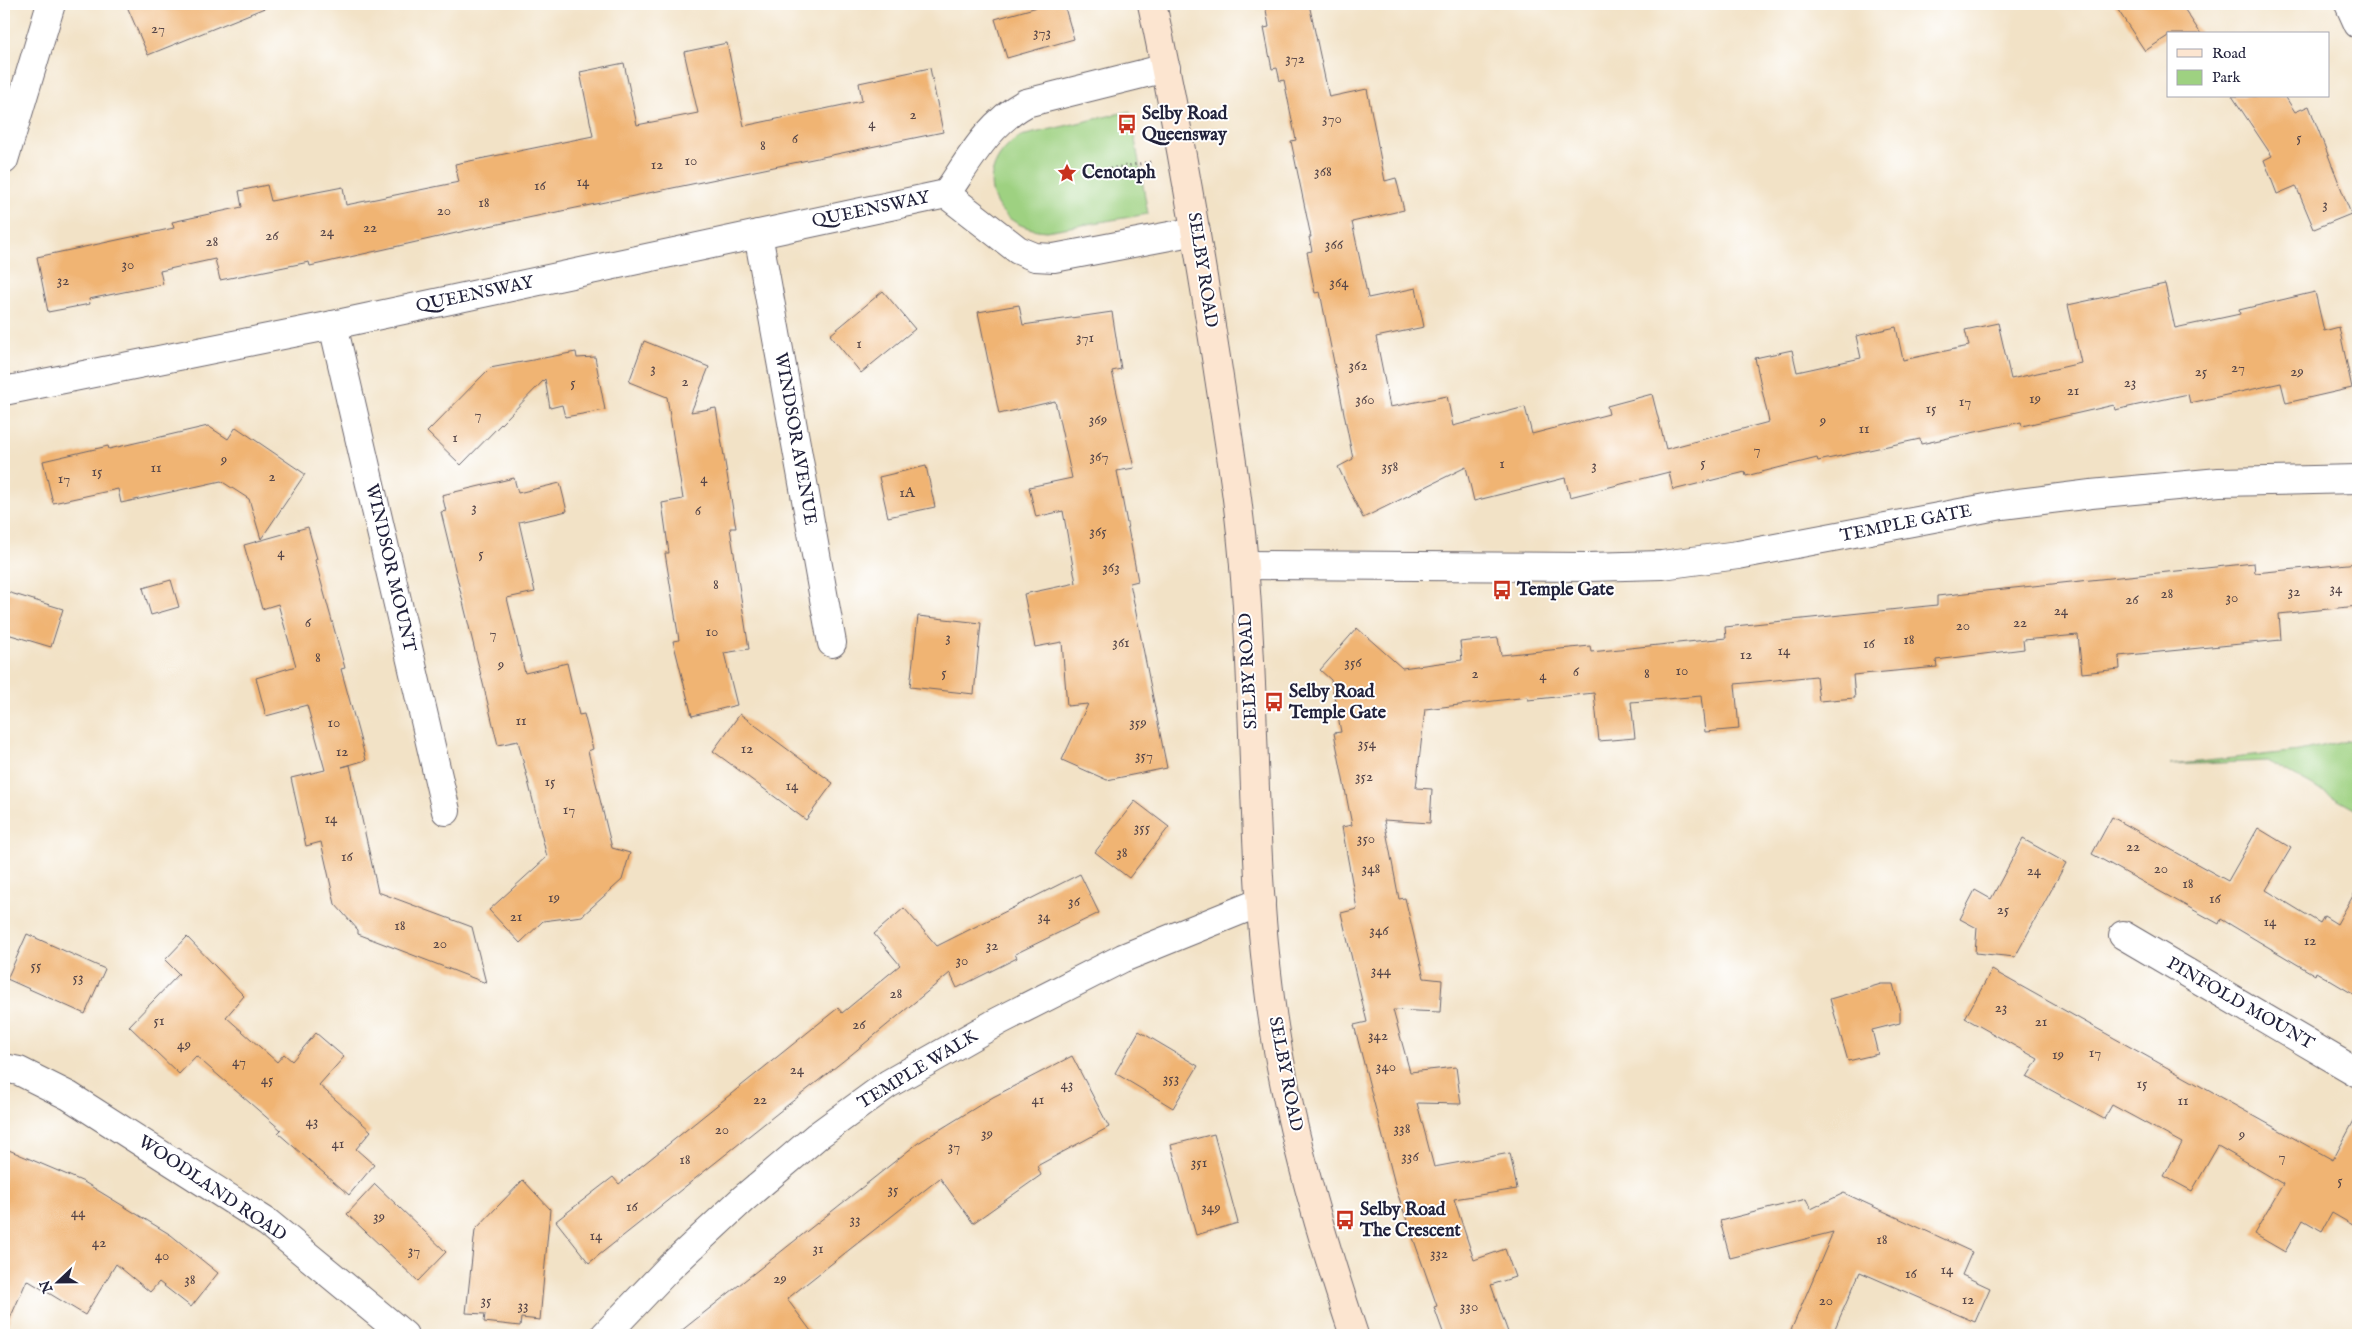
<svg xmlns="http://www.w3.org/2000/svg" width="2362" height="1339" font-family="'IM FELL English',serif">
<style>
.green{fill:#9ed181;stroke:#607a5e}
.building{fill:#f0b473}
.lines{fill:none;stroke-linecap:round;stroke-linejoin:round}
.minor-casing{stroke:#6b656c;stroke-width:30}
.secondary-casing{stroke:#6b656c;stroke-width:30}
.path{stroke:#6b656c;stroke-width:3;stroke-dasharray:1 4;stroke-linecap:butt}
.minor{stroke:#fff;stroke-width:28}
.secondary{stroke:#fce5d0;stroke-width:28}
.labels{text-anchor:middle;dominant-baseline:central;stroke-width:4;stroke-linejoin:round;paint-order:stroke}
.number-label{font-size:15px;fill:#564649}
.poi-label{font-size:18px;font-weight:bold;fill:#22223b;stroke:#fff;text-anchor:start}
.street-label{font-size:18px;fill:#22223b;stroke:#fff}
</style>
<rect width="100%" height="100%" fill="#fff"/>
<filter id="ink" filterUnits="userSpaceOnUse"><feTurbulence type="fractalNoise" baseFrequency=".02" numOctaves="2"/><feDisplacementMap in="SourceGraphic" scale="10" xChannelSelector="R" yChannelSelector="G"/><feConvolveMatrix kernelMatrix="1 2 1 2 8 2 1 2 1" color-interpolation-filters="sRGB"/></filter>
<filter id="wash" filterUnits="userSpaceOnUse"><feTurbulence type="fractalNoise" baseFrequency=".0096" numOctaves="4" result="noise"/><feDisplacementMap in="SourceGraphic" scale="20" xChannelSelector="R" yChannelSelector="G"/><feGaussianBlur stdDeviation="1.12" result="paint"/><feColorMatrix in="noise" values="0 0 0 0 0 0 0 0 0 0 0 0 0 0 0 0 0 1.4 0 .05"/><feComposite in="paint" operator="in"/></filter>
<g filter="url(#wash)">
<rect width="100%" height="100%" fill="#f2e2c6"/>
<g class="green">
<path d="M1130,111L1148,214L1046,231C987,227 971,167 1021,136Z"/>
<polygon points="2358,738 2358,811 2268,761 2170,765 2299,751"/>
</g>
<g id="blocks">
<g class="building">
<polygon points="126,4 272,4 272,5 148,55"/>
<polygon points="1048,4 1064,4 1074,39 1007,58 995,19"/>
<polygon points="1265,4 1309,4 1329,97 1367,89 1385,181 1396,178 1404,210 1352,222 1368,298 1416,288 1424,327 1376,337 1390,407 1447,396 1453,426 1525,407 1532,434 1609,414 1607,406 1652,394 1666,449 1769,422 1755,358 1792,350 1797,372 1861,358 1856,336 1896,327 1903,360 1969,346 1965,330 1998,323 2011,379 2081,363 2068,305 2165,284 2175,328 2240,314 2239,310 2315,292 2324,331 2339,327 2352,388 2286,403 2281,383 2190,403 2188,394 2115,410 2114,405 2022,426 2021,422 1921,444 1920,439 1818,461 1817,458 1746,476 1745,472 1673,490 1669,472 1570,497 1565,478 1474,501 1466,467 1363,518 1338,467 1353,459 1320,292 1315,293 1307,252 1312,251 1309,237 1311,237 1291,141 1296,140 1284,80 1280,81 1277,68 1272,69 1264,28 1269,27"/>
<polygon points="2114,4 2181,4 2201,34 2168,34 2168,36 2145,51"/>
<polygon points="727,43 744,126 862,101 859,83 930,68 943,132 465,231 310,266 309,262 220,280 215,259 160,271 163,284 89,299 90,304 48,312 37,257 174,228 172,222 242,207 239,191 267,185 271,201 343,187 346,205 459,182 455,164 593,136 580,72 624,63 637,125 698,113 684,52"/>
<polygon points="2232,96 2285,96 2295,112 2309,106 2351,214 2314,229 2296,186 2277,194 2264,160 2272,156"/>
<polygon points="883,291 915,329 861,373 830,335"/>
<polygon points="1019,305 1023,325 1112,312 1121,369 1112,371 1134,468 1117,471 1138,581 1130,583 1167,768 1107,780 1062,760 1088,704 1067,706 1062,642 1035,647 1024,594 1076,583 1063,511 1036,517 1029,487 1072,478 1055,401 999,414 978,312"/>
<polygon points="644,341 709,367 691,412 716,408 736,528 730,528 749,649 724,653 737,705 692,716 673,641 679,640 665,553 669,553 662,503 683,499 667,397 629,382"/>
<polygon points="576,352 577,358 595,357 605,410 565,417 562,405 550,408 545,379 461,465 427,432 490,368"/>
<polygon points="208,426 228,439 236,427 305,474 261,539 249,499 221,481 121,503 118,489 53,503 43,461 108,446 109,449"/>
<polygon points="926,466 935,507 888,517 879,477"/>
<polygon points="514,478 518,493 560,483 567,511 519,522 535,592 507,598 525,673 567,663 579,715 584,714 593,749 588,751 612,848 630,853 622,880 582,916 543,921 520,943 489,910 547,857 518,741 498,745 441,512 446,511 442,495"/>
<polygon points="308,527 317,559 315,560 345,668 341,669 366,760 342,767 350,765 378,892 472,927 486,983 358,934 358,930 335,904 321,842 306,846 291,778 325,770 307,705 266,716 256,678 296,666 278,604 262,609 244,545"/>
<polygon points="2254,563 2255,573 2358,563 2358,606 2279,614 2281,640 2119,656 2120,669 2082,673 2078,635 2023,640 2024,649 1936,660 1937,667 1853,675 1855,698 1819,701 1816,676 1735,684 1739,729 1705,732 1701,696 1631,702 1635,738 1599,741 1594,693 1528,700 1528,697 1425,709 1416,788 1432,789 1430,823 1384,820 1399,899 1405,898 1424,978 1442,980 1440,1012 1393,1010 1410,1072 1456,1067 1461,1104 1417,1103 1434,1167 1510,1153 1517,1189 1454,1199 1474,1260 1505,1249 1515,1277 1491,1285 1509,1335 1444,1335 1434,1307 1437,1306 1397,1192 1354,1025 1367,1022 1341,913 1357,909 1342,827 1352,825 1334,733 1341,732 1331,680 1320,670 1357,628 1402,668 1462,660 1460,642 1498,638 1501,655 1590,646 1591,652 1726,638 1725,627 1937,605 1937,596"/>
<polygon points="171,580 179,607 151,615 143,588"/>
<polygon points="4,591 63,609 51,647 4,633"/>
<polygon points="918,616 981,623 974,694 910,687"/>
<polygon points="740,714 833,783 806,820 713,751"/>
<polygon points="1135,801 1169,827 1129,878 1095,852"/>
<polygon points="2112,817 2228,881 2258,828 2291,848 2266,890 2320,923 2324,916 2337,924 2358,887 2358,997 2316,972 2315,975 2221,919 2219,924 2092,854"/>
<polygon points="2023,839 2066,863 2015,957 1975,953 1977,928 1960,919 1975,890 1991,899"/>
<polygon points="1080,874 1099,913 1015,954 1017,958 957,988 950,973 852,1054 589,1263 556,1221 613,1177 619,1184 838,1008 842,1013 900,965 874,934 904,908 937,946"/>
<polygon points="27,934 105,969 85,1014 7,979"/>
<polygon points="187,937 244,996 226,1017 277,1062 284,1054 292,1061 316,1033 344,1057 319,1085 371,1131 356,1149 374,1165 349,1195 278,1133 281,1130 196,1056 179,1074 129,1026 179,974 165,960"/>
<polygon points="1992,970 2333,1160 2358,1113 2358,1228 2332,1213 2322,1231 2303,1220 2285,1252 2254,1234 2283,1184 2218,1146 2192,1191 2164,1176 2182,1143 2112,1105 2104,1119 2027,1077 2038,1059 1965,1018"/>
<polygon points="1881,984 1893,984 1900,1011 1900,1023 1872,1030 1878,1054 1848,1061 1830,999"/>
<polygon points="1139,1031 1198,1066 1173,1108 1115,1073"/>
<polygon points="1072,1056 1109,1127 1037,1166 1041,1175 973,1223 940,1178 787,1299 814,1335 676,1335 918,1143 993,1097"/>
<polygon points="1214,1134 1238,1223 1196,1235 1171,1145"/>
<polygon points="4,1148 84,1182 171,1235 218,1273 191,1307 159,1282 150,1292 116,1264 85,1315 27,1280 4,1332"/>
<polygon points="523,1180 550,1209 540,1320 521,1318 520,1326 484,1322 485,1314 466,1313 475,1230"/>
<polygon points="375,1184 446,1252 418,1281 347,1214"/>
<polygon points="1844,1193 1972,1252 1962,1275 1990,1288 1975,1322 1860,1272 1832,1335 1789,1335 1833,1232 1730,1258 1720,1221 1806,1199 1811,1209"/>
</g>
</g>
</g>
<g filter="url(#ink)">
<use href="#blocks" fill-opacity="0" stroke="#6b656c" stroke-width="1"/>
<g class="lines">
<defs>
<g id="minor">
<polyline points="2349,4 2358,24"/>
<polyline points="4,160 51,4"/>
<polyline points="946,194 1018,250 1035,257 1054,258 1196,231"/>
<polyline points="758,234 832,643"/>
<polyline points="333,325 446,811"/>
<path d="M4,391L333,325L946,194C970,159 988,124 1026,103L1166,68"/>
<polyline points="1244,565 1588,567 1662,565 1738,555 2002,505 2091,494 2219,482 2358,479"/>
<polyline points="2123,935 2358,1073"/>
<polyline points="4,1068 19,1071 69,1096 268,1223 404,1335"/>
<polyline points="605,1335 670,1267 743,1199 817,1136 888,1084 999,1021 1123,958 1261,902"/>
</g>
<path id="secondary" d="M1152,4C1178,123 1198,243 1217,364C1227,431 1239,499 1244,566C1257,715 1251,865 1272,1013C1288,1123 1319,1230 1354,1335"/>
</defs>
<use href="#minor" class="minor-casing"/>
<use href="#secondary" class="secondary-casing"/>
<polyline class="path" points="1090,172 1151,162"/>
<use href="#minor" class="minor"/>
<use href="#secondary" class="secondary"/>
</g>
</g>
<defs>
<symbol id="bus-bare" viewBox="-9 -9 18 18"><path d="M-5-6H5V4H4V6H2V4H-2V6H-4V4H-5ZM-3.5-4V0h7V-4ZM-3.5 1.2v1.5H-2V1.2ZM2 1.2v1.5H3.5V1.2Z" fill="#c8321e" stroke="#fff" stroke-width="2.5" paint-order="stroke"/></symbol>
<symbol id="sight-bare" viewBox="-9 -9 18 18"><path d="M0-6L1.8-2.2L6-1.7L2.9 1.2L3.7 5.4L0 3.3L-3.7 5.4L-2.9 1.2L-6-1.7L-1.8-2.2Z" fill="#c8321e" stroke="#fff" stroke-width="2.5" paint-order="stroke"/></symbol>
</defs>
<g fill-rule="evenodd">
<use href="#bus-bare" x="1113" y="110" width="28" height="28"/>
<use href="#sight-bare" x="1053" y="159" width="28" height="28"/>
<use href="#bus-bare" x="1488" y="576" width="28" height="28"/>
<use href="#bus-bare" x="1260" y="688" width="28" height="28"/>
<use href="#bus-bare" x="1331" y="1206" width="28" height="28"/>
</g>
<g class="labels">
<g class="number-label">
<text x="158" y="28">27</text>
<text x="1042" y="32">373</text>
<text x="1295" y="58">372</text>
<text x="913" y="114">2</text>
<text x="1332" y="118">370</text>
<text x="872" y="123">4</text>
<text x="2299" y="137">5</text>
<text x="795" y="138">6</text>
<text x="763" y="145">8</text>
<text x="691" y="160">10</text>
<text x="657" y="164">12</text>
<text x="1323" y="171">368</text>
<text x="583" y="181">14</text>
<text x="540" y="185">16</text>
<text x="484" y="202">18</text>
<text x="2325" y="204">3</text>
<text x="444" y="210">20</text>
<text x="370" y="227">22</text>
<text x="327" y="231">24</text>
<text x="272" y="235">26</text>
<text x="212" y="241">28</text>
<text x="1334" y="244">366</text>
<text x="128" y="264">30</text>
<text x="63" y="280">32</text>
<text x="1339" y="282">364</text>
<text x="1085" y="337">371</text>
<text x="859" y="343">1</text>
<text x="1358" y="365">362</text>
<text x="2238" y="367">27</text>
<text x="653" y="368">3</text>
<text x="2201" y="371">25</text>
<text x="2297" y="371">29</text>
<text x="685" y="381">2</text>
<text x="573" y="382">5</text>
<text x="2130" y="382">23</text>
<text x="2073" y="390">21</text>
<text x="2035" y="398">19</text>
<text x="1365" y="399">360</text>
<text x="1965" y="401">17</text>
<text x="1931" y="408">15</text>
<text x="478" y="414">7</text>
<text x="1098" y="419">369</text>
<text x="1823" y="420">9</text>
<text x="1864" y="428">11</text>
<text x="455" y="437">1</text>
<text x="1757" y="449">7</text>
<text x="1099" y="456">367</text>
<text x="224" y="459">9</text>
<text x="1703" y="462">5</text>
<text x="1502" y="463">1</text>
<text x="1594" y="465">3</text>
<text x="1390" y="466">358</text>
<text x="156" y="467">11</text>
<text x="97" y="471">15</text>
<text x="272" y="476">2</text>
<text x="64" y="478">17</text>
<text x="704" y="478">4</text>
<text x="907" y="492">1A</text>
<text x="474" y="507">3</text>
<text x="698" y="510">6</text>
<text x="1098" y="531">365</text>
<text x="281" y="552">4</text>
<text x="481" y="553">5</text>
<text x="1111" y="567">363</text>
<text x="716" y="584">8</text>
<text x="2336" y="588">34</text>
<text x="2294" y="591">32</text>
<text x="2167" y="593">28</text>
<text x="2232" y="597">30</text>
<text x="2132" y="599">26</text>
<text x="2061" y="610">24</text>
<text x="308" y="622">6</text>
<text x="2020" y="622">22</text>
<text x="1963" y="625">20</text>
<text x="712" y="631">10</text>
<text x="493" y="633">7</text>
<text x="948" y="637">3</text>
<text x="1909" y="639">18</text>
<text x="1121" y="642">361</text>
<text x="1869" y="643">16</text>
<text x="1784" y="650">14</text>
<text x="1746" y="654">12</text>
<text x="318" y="657">8</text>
<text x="1353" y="662">356</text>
<text x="501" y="664">9</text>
<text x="1682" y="670">10</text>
<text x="1576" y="671">6</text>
<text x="944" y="672">5</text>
<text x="1475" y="673">2</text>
<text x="1647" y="673">8</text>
<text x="1543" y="675">4</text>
<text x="521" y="720">11</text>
<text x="334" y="722">10</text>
<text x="1138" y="722">359</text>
<text x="1367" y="743">354</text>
<text x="747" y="748">12</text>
<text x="342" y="751">12</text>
<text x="1144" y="755">357</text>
<text x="1364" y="776">352</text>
<text x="550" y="781">15</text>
<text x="792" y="785">14</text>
<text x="569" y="809">17</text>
<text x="331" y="818">14</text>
<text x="1142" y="827">355</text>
<text x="1366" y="838">350</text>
<text x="2133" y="846">22</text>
<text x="1122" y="852">38</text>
<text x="347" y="856">16</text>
<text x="1371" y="868">348</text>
<text x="2161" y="868">20</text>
<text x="2034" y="870">24</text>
<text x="2188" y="883">18</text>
<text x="554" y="897">19</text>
<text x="2215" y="898">16</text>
<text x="1074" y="901">36</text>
<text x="2003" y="909">25</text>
<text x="516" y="916">21</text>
<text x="1044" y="916">34</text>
<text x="2270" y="921">14</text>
<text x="400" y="925">18</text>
<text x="1379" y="930">346</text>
<text x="2310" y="940">12</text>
<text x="440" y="943">20</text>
<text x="992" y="945">32</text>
<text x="962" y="960">30</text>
<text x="36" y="965">55</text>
<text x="1381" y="970">344</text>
<text x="78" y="977">53</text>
<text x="896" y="993">28</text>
<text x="2001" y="1007">23</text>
<text x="159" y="1020">51</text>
<text x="2041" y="1021">21</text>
<text x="859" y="1024">26</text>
<text x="1378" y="1035">342</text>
<text x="184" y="1044">49</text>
<text x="2095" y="1052">17</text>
<text x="2058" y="1054">19</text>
<text x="239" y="1061">47</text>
<text x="1386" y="1066">340</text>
<text x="797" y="1069">24</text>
<text x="1171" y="1078">353</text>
<text x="267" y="1079">45</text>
<text x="2142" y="1083">15</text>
<text x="1067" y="1084">43</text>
<text x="760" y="1099">22</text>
<text x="1038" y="1099">41</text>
<text x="2183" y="1100">11</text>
<text x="312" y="1121">43</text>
<text x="1402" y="1128">338</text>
<text x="722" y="1129">20</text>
<text x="987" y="1133">39</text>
<text x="2242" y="1134">9</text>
<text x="338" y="1143">41</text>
<text x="954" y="1146">37</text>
<text x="1410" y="1156">336</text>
<text x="2282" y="1156">7</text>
<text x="685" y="1159">18</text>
<text x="1199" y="1162">351</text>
<text x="2340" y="1180">5</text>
<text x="893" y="1189">35</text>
<text x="632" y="1206">16</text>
<text x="1211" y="1207">349</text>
<text x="78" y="1212">44</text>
<text x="379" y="1216">39</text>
<text x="855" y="1219">33</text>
<text x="596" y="1235">14</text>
<text x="1882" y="1239">18</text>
<text x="99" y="1242">42</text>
<text x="818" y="1248">31</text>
<text x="414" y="1250">37</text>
<text x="1439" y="1253">332</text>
<text x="162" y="1255">40</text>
<text x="1947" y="1269">14</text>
<text x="1911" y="1273">16</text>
<text x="780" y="1278">29</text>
<text x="190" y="1279">38</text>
<text x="1968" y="1299">12</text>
<text x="486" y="1300">35</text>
<text x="1826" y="1300">20</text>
<text x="523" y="1305">33</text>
<text x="1469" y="1306">330</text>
</g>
<g class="poi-label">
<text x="1142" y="114">Selby Road<tspan x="1142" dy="21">Queensway</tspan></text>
<text x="1082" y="173">Cenotaph</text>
<text x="1517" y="590">Temple Gate</text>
<text x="1289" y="692">Selby Road<tspan x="1289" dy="21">Temple Gate</tspan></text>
<text x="1360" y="1210">Selby Road<tspan x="1360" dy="21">The Crescent</tspan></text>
</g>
<g class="street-label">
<text transform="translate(871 210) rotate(-12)">QUEENSWAY</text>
<text transform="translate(1202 270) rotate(81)">SELBY ROAD</text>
<text transform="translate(475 295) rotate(-12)">QUEENSWAY</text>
<text transform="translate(795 439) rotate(80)">WINDSOR AVENUE</text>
<text transform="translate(1906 524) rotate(-11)">TEMPLE GATE</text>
<text transform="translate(390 568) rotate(77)">WINDSOR MOUNT</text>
<text transform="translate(1249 671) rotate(-93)">SELBY ROAD</text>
<text transform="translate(2240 1004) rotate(30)">PINFOLD MOUNT</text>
<text transform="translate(918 1070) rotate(-31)">TEMPLE WALK</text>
<text transform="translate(1285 1074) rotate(79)">SELBY ROAD</text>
<text transform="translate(212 1189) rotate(34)">WOODLAND ROAD</text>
</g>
</g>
<rect width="2362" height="1339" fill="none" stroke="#fff" stroke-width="20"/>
<rect x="2167" y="32" width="162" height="65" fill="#ffffff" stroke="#a7a7b1"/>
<rect x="2177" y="49" width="25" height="8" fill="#fce5d0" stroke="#a7a7b1"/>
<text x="2212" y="58" font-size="15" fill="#22223b">Road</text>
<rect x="2177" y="70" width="25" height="15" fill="#9ed181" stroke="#a7a7b1"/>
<text x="2212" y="82" font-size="15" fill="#22223b">Park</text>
<g transform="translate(58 1282) rotate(248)" stroke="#ffffff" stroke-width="4" paint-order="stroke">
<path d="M0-4L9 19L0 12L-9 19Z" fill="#22223b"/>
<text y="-8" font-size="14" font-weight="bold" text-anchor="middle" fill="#22223b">N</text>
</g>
</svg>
